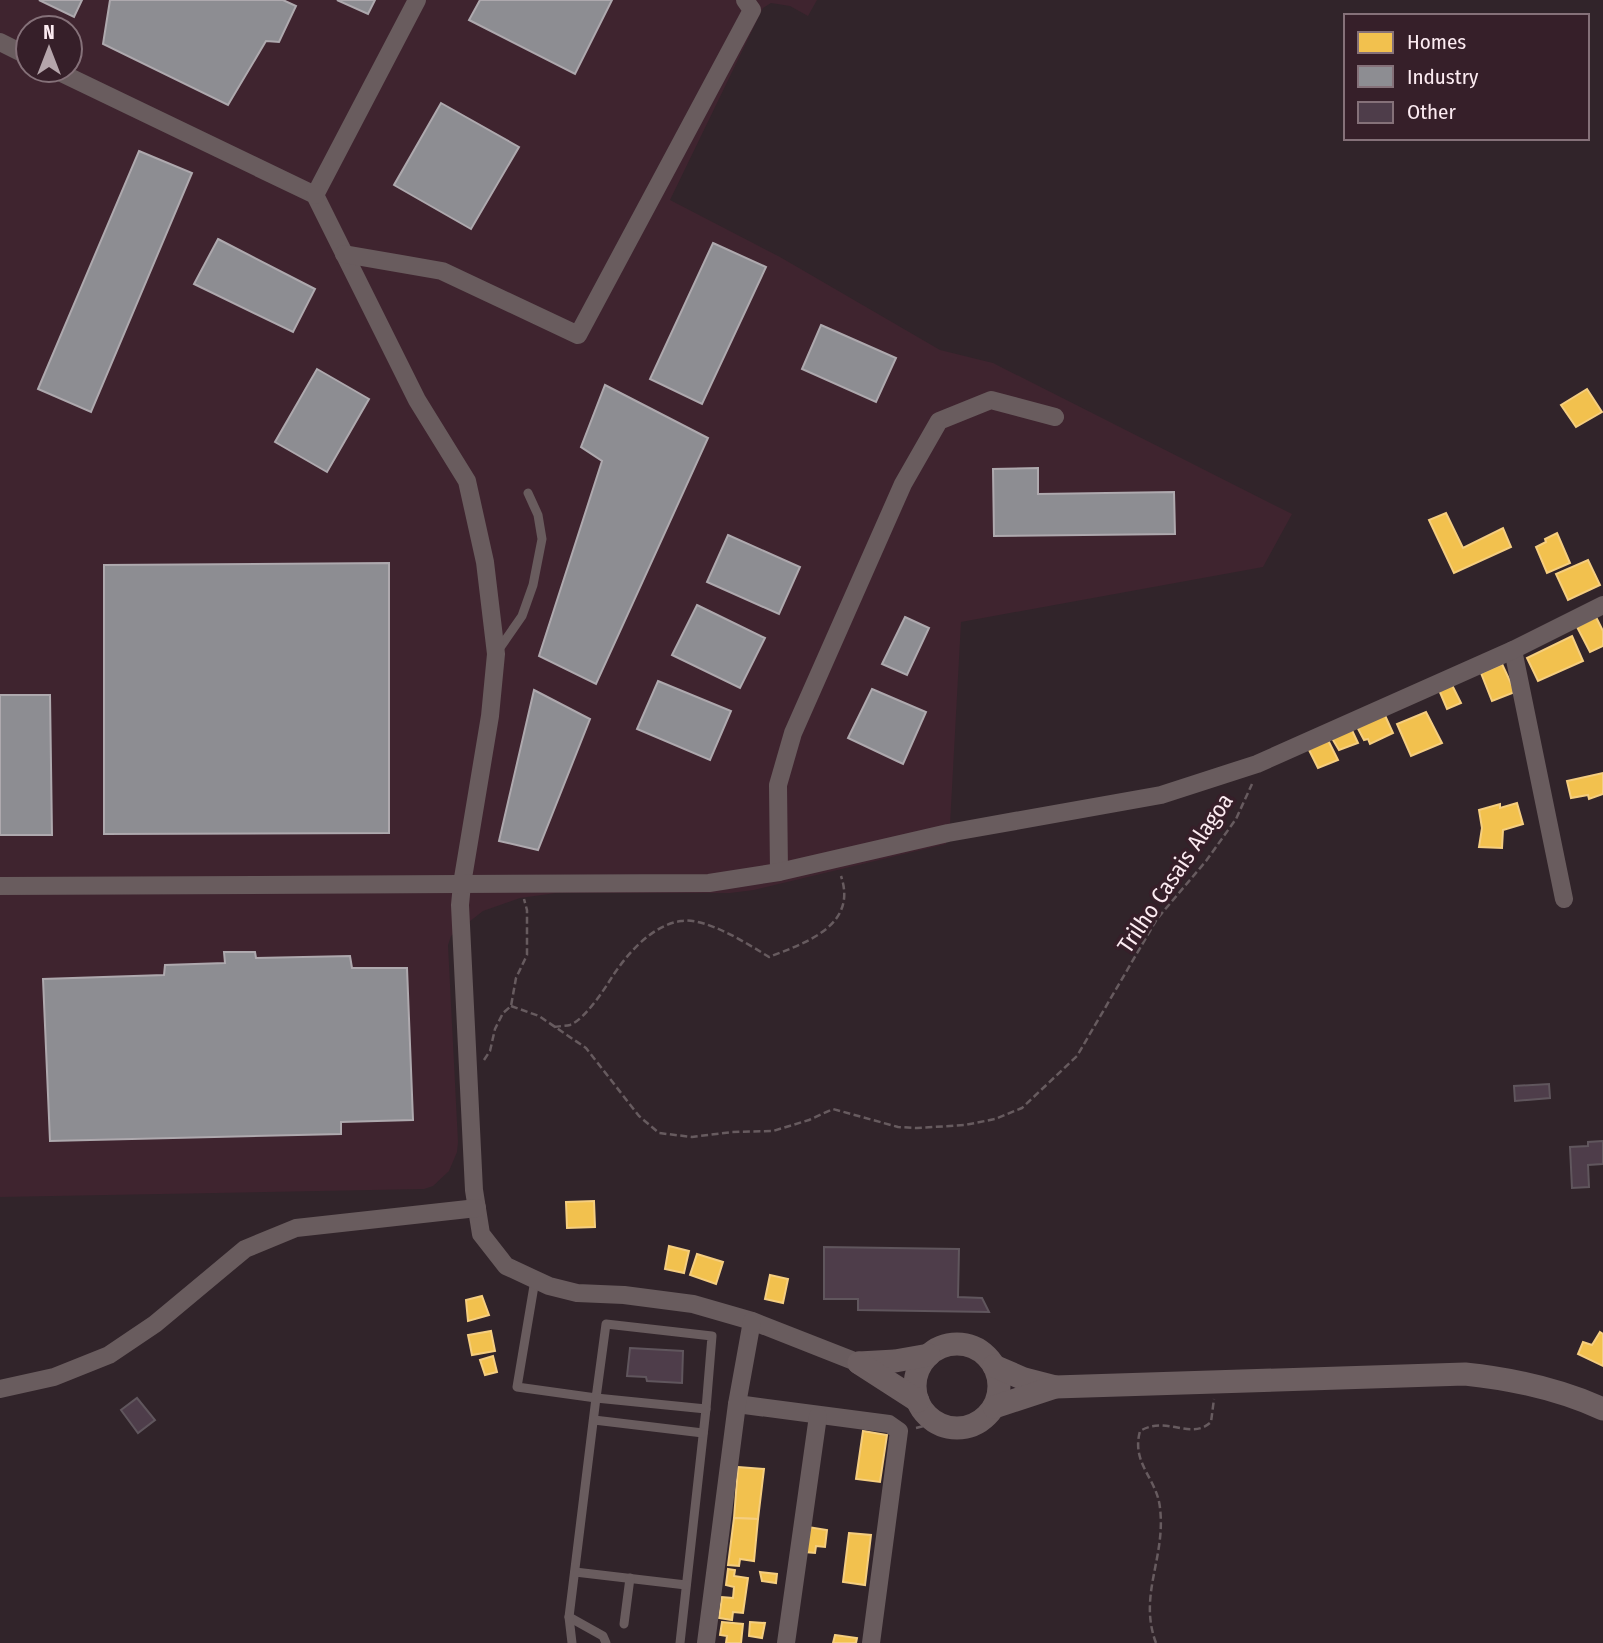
<svg xmlns="http://www.w3.org/2000/svg" width="1603" height="1643" font-family="'Fira Sans Condensed',sans-serif">
<style>
.built{fill:#3f242f;fill-rule:evenodd}
.homes{fill:#f2c14e;stroke:#f5ce7f;stroke-width:2}
.industry{fill:#8d8d92;stroke:#aea9ae;stroke-width:2}
.building{fill:#4e3d4a;stroke:#60565d;stroke-width:2}
.lines{fill:none;stroke-linecap:round;stroke-linejoin:round}
.path{stroke:#675b5f;stroke-width:2.5;stroke-dasharray:7 3.5;stroke-linecap:butt}
.lane{stroke:#695c5e;stroke-width:9}
.street{stroke:#695c5e;stroke-width:18}
.secondary{stroke:#6d5f61;stroke-width:23}
.labels{text-anchor:middle;dominant-baseline:central;stroke-width:7;stroke-linejoin:round;paint-order:stroke}
.street-label{font-size:23px;fill:#fcebf1;stroke:#361f29}
</style>
<rect width="100%" height="100%" fill="#31242a"/>
<path class="built" d="M0,0H817L808,16L790,6L771,3L763,8L670,200L780,257L940,350L993,363L1292,514L1263,567L961,622L950,825L946,844L754,890L730,893H556L520,898L483,911L451,936L448,945L458,1142L457,1152L449,1171L433,1186L424,1189L0,1197ZM28,28H70V70H28Z"/>
<g class="homes">
<polygon points="1587,389 1602,412 1576,427 1561,405"/>
<polygon points="1446,513 1463,548 1503,528 1511,547 1454,573 1429,520"/>
<polygon points="1557,533 1570,563 1547,573 1536,547 1546,542 1545,539"/>
<polygon points="1588,560 1600,585 1568,600 1556,574"/>
<polygon points="1596,617 1603,631 1603,646 1590,652 1577,627"/>
<polygon points="1572,636 1583,661 1538,681 1527,658"/>
<polygon points="1502,664 1515,692 1492,701 1481,673"/>
<polygon points="1452,685 1461,703 1447,709 1439,690"/>
<polygon points="1383,711 1393,733 1370,744 1368,739 1364,740 1356,725"/>
<polygon points="1426,712 1442,743 1411,756 1397,724"/>
<polygon points="1350,726 1358,743 1339,750 1330,735"/>
<polygon points="1327,738 1338,760 1318,768 1307,746"/>
<polygon points="1603,773 1603,794 1589,799 1588,795 1571,798 1567,781"/>
<polygon points="1517,803 1523,824 1503,830 1502,848 1479,847 1482,828 1479,810 1500,804 1500,808"/>
<polygon points="594,1201 595,1227 567,1228 566,1202"/>
<polygon points="669,1246 689,1251 684,1273 665,1269"/>
<polygon points="697,1254 723,1262 716,1284 690,1275"/>
<polygon points="770,1275 788,1279 783,1303 765,1299"/>
<polygon points="482,1296 489,1315 468,1321 466,1300"/>
<polygon points="491,1331 495,1351 472,1355 468,1335"/>
<polygon points="1600,1332 1603,1334 1603,1366 1578,1354 1583,1342 1592,1345"/>
<polygon points="493,1356 497,1372 485,1375 480,1360"/>
<polygon points="863,1431 887,1435 880,1482 856,1479"/>
<polygon points="738,1467 764,1469 758,1519 734,1518"/>
<polygon points="734,1518 758,1519 754,1561 740,1559 739,1566 728,1565"/>
<polygon points="808,1527 827,1530 825,1547 816,1546 815,1553 805,1552"/>
<polygon points="849,1533 871,1535 865,1585 843,1582"/>
<polygon points="728,1569 735,1570 734,1576 748,1578 743,1613 733,1612 732,1620 719,1618 722,1597 733,1598 734,1587 726,1585"/>
<polygon points="760,1572 777,1574 776,1583 762,1581"/>
<polygon points="722,1622 743,1624 741,1643 726,1643 727,1636 720,1635"/>
<polygon points="750,1622 765,1623 762,1638 749,1636"/>
<polygon points="835,1635 857,1638 856,1643 833,1643"/>
</g>
<g class="industry">
<polygon points="39,0 82,0 74,17"/>
<polygon points="110,0 283,0 296,6 279,42 266,41 228,105 103,44"/>
<polygon points="337,0 375,0 368,14"/>
<polygon points="480,0 612,0 575,74 469,20"/>
<polygon points="441,103 519,147 471,229 394,185"/>
<polygon points="139,151 192,173 91,412 38,389"/>
<polygon points="218,239 315,289 293,332 194,284"/>
<polygon points="713,243 766,267 702,404 650,379"/>
<polygon points="821,325 896,358 876,402 802,369"/>
<polygon points="317,369 369,399 327,472 275,442"/>
<polygon points="605,385 708,438 596,684 539,656 602,461 581,447"/>
<polygon points="1038,468 1038,494 1174,492 1175,534 994,536 993,469"/>
<polygon points="728,535 800,567 779,614 707,582"/>
<polygon points="389,563 389,833 104,834 104,565"/>
<polygon points="697,605 765,638 740,688 672,655"/>
<polygon points="905,617 929,628 907,675 882,664"/>
<polygon points="658,681 731,711 710,760 637,729"/>
<polygon points="872,689 926,712 903,764 848,738"/>
<polygon points="534,690 590,719 538,850 499,841"/>
<polygon points="0,695 50,695 52,835 0,835"/>
<polygon points="224,952 255,952 256,958 350,956 352,968 407,968 413,1120 341,1122 341,1134 50,1141 43,979 164,975 165,965 225,963"/>
</g>
<g class="building">
<polygon points="1549,1084 1550,1098 1515,1101 1514,1086"/>
<polygon points="1603,1141 1603,1164 1588,1165 1589,1187 1572,1188 1570,1147 1588,1146 1588,1142"/>
<polygon points="824,1247 959,1249 958,1297 982,1298 989,1312 858,1310 858,1299 824,1299"/>
<polygon points="630,1348 683,1351 682,1383 647,1381 646,1377 627,1376"/>
<polygon points="137,1398 155,1420 138,1433 121,1410"/>
</g>
<g class="lines">
<g class="path">
<polyline points="511,1006 539,1016 586,1048 639,1116 659,1133 692,1137 732,1132 773,1131 809,1120 833,1109 898,1127 917,1128 965,1125 995,1119 1022,1108 1077,1056 1157,919 1206,861 1236,819 1252,784"/>
<path d="M554,1027C559,1026 566,1026 570,1025C585,1019 604,990 612,977C627,954 652,925 681,921C706,917 748,944 769,957C805,943 858,926 841,876"/>
<polyline points="484,1060 490,1051 495,1029 503,1013 511,1006 516,978 527,955 527,910 524,899"/>
<polyline points="916,1428 936,1423"/>
<path d="M1156,1643C1138,1595 1166,1558 1160,1508C1157,1478 1131,1464 1140,1431C1167,1415 1191,1441 1211,1422L1214,1399"/>
</g>
<g class="lane">
<polyline points="497,652 522,616 533,585 542,539 538,515 528,493"/>
<polyline points="535,1280 517,1387 596,1398 606,1324 712,1336 706,1409 680,1643"/>
<polyline points="594,1420 703,1433"/>
<polyline points="575,1572 686,1585"/>
<polyline points="569,1617 603,1636 606,1643"/>
<polyline points="624,1624 630,1578"/>
<polyline points="572,1643 569,1617 596,1398 706,1409"/>
</g>
<g class="street">
<polyline points="0,42 28,56"/>
<polyline points="55,70 315,195 417,400 467,481 485,562 496,654 490,716 462,884 460,905 474,1190 481,1234 506,1266 549,1286 577,1293 624,1295 693,1304 752,1321 859,1363"/>
<polyline points="315,195 417,0"/>
<polyline points="344,254 442,271 578,335 752,10 745,0"/>
<polyline points="1513,650 1564,899"/>
<polyline points="779,872 778,785 793,733 903,484 939,421 991,400 1055,417"/>
<polyline points="0,886 709,883 779,872 948,833 1161,795 1257,764 1513,650 1603,605"/>
<polyline points="0,1389 54,1377 109,1355 155,1324 245,1249 296,1228 477,1208"/>
<polyline points="737,1404 889,1424 899,1431 871,1643"/>
<polyline points="706,1643 737,1404 752,1321"/>
<polyline points="786,1643 818,1416"/>
</g>
<g class="secondary">
<circle cx="957" cy="1386" r="42"/>
<polyline points="859,1363 895,1361 929,1355"/>
<polyline points="859,1363 918,1401"/>
<polyline points="994,1366 1024,1379 1055,1387"/>
<path d="M994,1407L1055,1387L1465,1374C1513,1379 1559,1389 1603,1409"/>
</g>
</g>
<g class="labels">
<g class="street-label">
<text transform="translate(1175 873) rotate(-56)">Trilho Casais Alagoa</text>
</g>
</g>
<rect x="1344" y="14" width="245" height="126" fill="#361f29" stroke="#857179" stroke-width="2"/>
<rect x="1358" y="32" width="35" height="21" fill="#f2c14e" stroke="#857179" stroke-width="2"/>
<text x="1407" y="49" font-size="21" fill="#fcebf1">Homes</text>
<rect x="1358" y="66" width="35" height="21" fill="#8d8d92" stroke="#857179" stroke-width="2"/>
<text x="1407" y="84" font-size="21" fill="#fcebf1">Industry</text>
<rect x="1358" y="102" width="35" height="21" fill="#4e3d4a" stroke="#857179" stroke-width="2"/>
<text x="1407" y="119" font-size="21" fill="#fcebf1">Other</text>
<g transform="translate(49 49)"><circle r="33" fill="#361f29" stroke="#857179" stroke-width="2"/>
<path d="M0-5L12 26L0 18L-12 26Z" fill="#b5a5ab"/>
<text y="-10" font-size="19" font-weight="bold" text-anchor="middle" fill="#fcebf1">N</text>
</g>
</svg>
